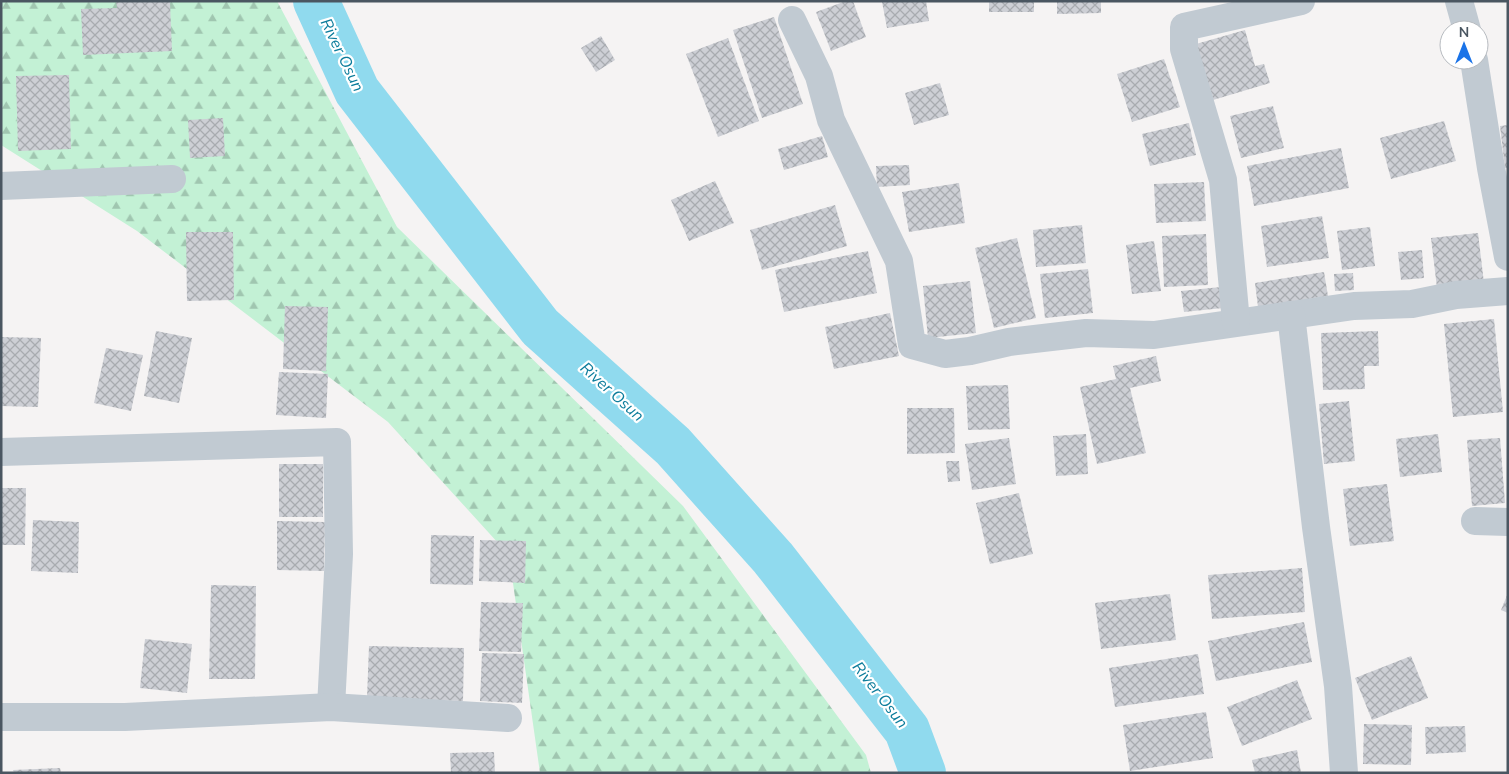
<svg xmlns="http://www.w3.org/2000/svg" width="1509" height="774" font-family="'Nunito Sans',sans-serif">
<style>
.forest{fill:url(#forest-firs)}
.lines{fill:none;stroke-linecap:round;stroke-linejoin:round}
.river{stroke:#90daee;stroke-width:46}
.building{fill:url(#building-cross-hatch)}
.minor{stroke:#c1cad2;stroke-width:28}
.labels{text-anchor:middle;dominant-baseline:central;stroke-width:4.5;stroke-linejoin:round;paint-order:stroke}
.water-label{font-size:16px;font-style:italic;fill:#0c7c9b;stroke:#fff}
</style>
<defs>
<pattern id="forest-firs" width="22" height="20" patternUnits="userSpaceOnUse" patternTransform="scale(1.25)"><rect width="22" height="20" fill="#c3f1d5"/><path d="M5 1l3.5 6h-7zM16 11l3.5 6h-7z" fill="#a0c6b0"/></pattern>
<pattern id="building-cross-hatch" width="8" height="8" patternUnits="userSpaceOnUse" patternTransform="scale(1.25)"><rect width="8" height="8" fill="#cdcfd5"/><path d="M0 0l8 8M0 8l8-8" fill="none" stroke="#a8abb0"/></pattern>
</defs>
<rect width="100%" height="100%" fill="#f5f3f3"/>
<polygon class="forest" points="1,1 277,1 397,227 683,506 866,755 871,773 540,773 509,555 388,422 137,231 1,145"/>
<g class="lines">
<polyline class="river" points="316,1 357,91 540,327 673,446 773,558 907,730 923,773"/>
</g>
<g class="building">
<polygon points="116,1 170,2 172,51 83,55 81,9 117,8"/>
<polygon points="846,1 853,1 866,37 831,51 816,12"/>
<polygon points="887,1 926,1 929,21 887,28 882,2"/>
<rect x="989" y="1" width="45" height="11"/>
<polygon points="1057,1 1101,1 1101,13 1057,14"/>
<polygon points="774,17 803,104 762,118 733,30"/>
<polygon points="1245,30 1255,66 1264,64 1270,83 1213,100 1196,44"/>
<polygon points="601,36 615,60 596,72 581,48"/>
<polygon points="728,38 759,121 718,137 686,54"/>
<polygon points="1164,59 1180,107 1132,122 1117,74"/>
<polygon points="69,75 71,149 18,151 16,76"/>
<polygon points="940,83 949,115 914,125 905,93"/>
<polygon points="1273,106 1284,148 1241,158 1230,116"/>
<polygon points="223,118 225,156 190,158 188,120"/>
<polygon points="1444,121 1456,161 1391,179 1380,138"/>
<polygon points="1189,123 1196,155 1150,166 1142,134"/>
<polygon points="1508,125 1508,168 1505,168 1500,126"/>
<polygon points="822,136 828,157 784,170 778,149"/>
<polygon points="1341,148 1349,188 1254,206 1247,166"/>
<polygon points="909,165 910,185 877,187 876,166"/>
<polygon points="715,181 734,223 689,241 671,200"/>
<polygon points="1204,182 1206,221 1156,223 1154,184"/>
<polygon points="959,183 965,223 909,232 902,192"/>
<polygon points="835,205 847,246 762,270 750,230"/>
<polygon points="1322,216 1329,258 1267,267 1261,226"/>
<polygon points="1082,225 1086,263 1036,267 1033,230"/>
<polygon points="1370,227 1375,266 1342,270 1337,231"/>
<polygon points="186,232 233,232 234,300 187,301"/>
<polygon points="1478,233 1484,283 1437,288 1431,238"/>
<polygon points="1206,234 1208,285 1164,287 1162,236"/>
<polygon points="1017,238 1036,318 994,328 975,248"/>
<polygon points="1154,241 1161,291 1132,294 1126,245"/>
<polygon points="1422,250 1424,278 1401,280 1398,252"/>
<polygon points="868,251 877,293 784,312 775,270"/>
<polygon points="1088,269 1093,313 1045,318 1040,274"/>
<polygon points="1324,272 1328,296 1258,307 1255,283"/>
<polygon points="1353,273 1354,290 1335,291 1334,274"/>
<polygon points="970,281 976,333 928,338 923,286"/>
<polygon points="1221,287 1223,308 1184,312 1181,291"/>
<polygon points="285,306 328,307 326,371 283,369"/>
<polygon points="890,313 899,356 834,369 825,327"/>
<polygon points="1494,319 1503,412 1453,417 1444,324"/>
<polygon points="156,331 192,338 179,403 144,396"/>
<polygon points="1378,331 1379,366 1364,366 1365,389 1323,390 1321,333"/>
<polygon points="1,337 41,338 38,407 1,406"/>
<polygon points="106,348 143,355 131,411 94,403"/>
<polygon points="1156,356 1161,381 1130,388 1146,453 1097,464 1080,387 1116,379 1113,366"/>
<polygon points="279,372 328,374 326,418 276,415"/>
<polygon points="1008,385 1010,429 968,430 966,386"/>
<polygon points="1349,401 1355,461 1324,464 1319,404"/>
<polygon points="907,408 954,408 955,453 907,454"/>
<polygon points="1086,434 1088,474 1056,476 1053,436"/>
<polygon points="1438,434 1442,472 1400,477 1396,439"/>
<polygon points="1009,438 1016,484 972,490 965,444"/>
<polygon points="1500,438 1505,503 1472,506 1467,440"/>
<polygon points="946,461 959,461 960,481 948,482"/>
<rect x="279" y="464" width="44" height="53"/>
<polygon points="1387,484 1394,541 1350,546 1343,489"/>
<polygon points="1,488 26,488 25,545 1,545"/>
<polygon points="1019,493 1033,554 990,564 976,503"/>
<polygon points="33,520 79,522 78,573 31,571"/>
<polygon points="277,521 325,522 324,571 277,570"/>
<polygon points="431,535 474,536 473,585 430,584"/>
<polygon points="480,540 526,541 525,583 479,581"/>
<polygon points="1302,568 1305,612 1212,619 1208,575"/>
<polygon points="211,585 256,586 255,679 209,679"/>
<polygon points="1508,593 1508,613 1501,610"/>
<polygon points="1170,594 1176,640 1101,649 1095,603"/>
<polygon points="481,602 523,603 521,652 479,651"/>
<polygon points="1304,622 1312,662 1216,681 1208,641"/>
<polygon points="145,639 192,644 187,693 140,688"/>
<polygon points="369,646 464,648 463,701 367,698"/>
<polygon points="482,653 524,654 522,703 480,701"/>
<polygon points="1198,654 1204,694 1115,707 1109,668"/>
<polygon points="1411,656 1428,698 1372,720 1355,678"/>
<polygon points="1297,680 1312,719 1242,746 1227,707"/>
<polygon points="1206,712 1213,758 1130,771 1123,725"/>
<polygon points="1364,724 1412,725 1411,765 1363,764"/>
<polygon points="1465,726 1466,752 1426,754 1425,727"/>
<polygon points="1297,750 1301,773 1255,773 1252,760"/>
<polygon points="494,752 495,773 451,773 450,753"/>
<polygon points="60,768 61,773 14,773 13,770"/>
</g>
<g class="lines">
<g class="minor">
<polyline points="1459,1 1467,30"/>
<polyline points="792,20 819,76 831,120 899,261 912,345 945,354 970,351 1009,342 1086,333 1154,335 1354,306 1412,304 1456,295 1508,291"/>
<polyline points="1474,60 1491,168 1508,257"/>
<polyline points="1,186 172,179"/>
<polyline points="1291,315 1316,527 1338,686 1344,773"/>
<polyline points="1236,322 1223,180 1184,49 1184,27 1301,1"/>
<polyline points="1,452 337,442 339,554 331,707"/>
<polyline points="1475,521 1508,522"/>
<polyline points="1,717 125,717 331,707 508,718"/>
</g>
</g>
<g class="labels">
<g class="water-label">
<text transform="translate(342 55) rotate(64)">River Osun</text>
<text transform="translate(612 392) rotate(42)">River Osun</text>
<text transform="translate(880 695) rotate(52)">River Osun</text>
</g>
</g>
<rect width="1509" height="774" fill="none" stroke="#4a5661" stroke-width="5"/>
<g transform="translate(1464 45)"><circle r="24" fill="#ffffff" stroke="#b7bbc0"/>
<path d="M0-4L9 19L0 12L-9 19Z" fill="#1a73e8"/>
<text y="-8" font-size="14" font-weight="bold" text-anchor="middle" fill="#4a5661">N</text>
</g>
</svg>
